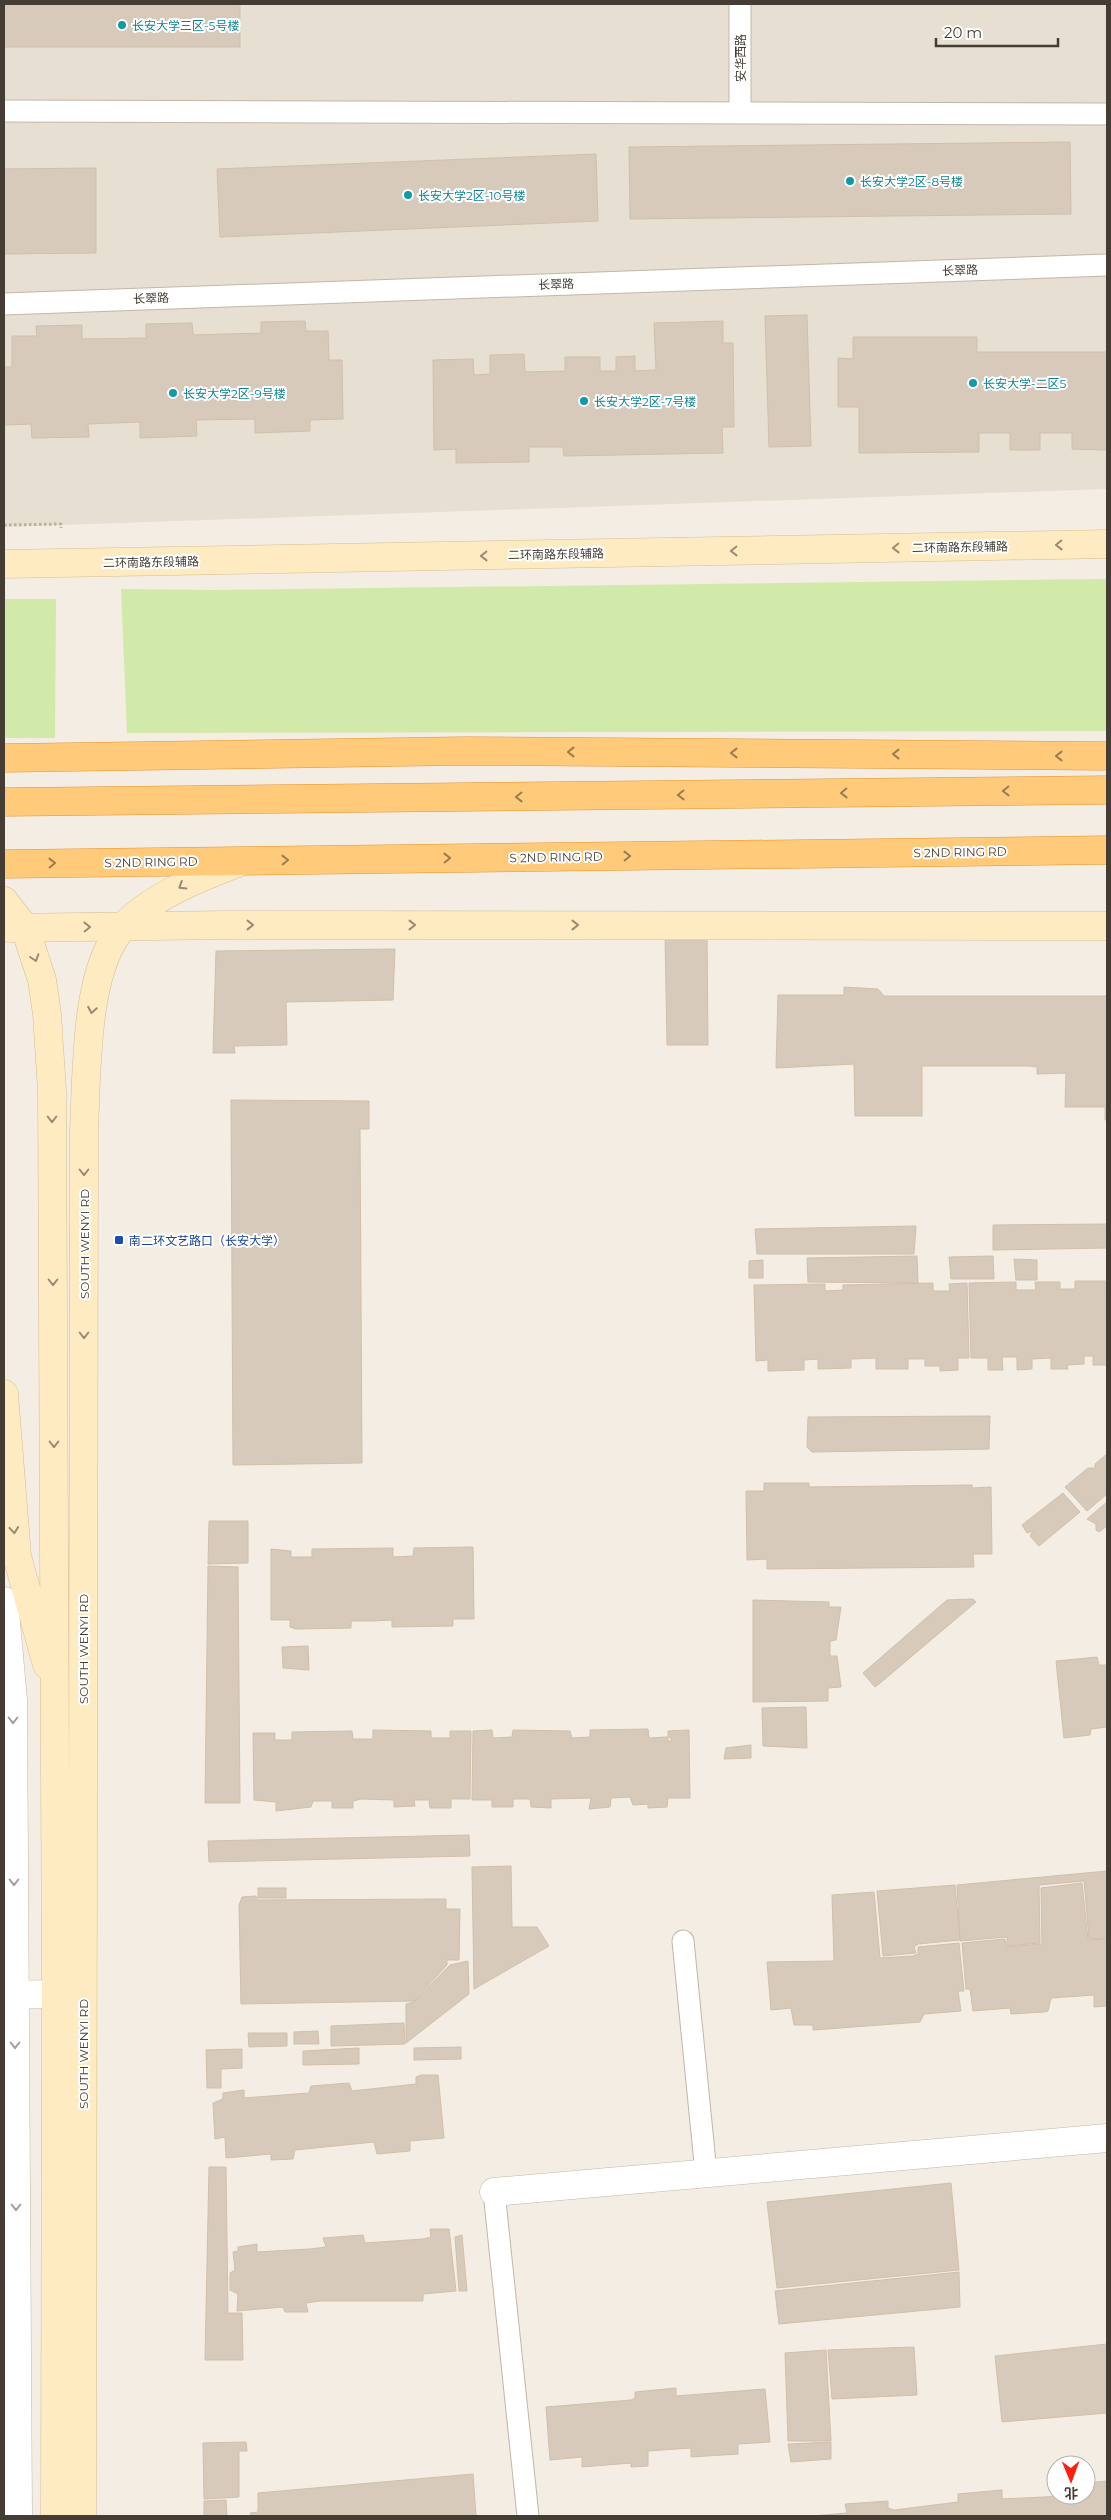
<svg xmlns="http://www.w3.org/2000/svg" width="1111" height="2520" font-family="Montserrat,'Noto Sans SC',sans-serif">
<style>
.residential{fill:#e7dfd1}
.green{fill:#d2eaa9}
.building{fill:#d8cabb;stroke:#d0bfab}
.lines{fill:none;stroke-linecap:round;stroke-linejoin:round}
.service-casing{stroke:#c2b7a9;stroke-width:23}
.minor-casing{stroke:#c2b7a9;stroke-width:29}
.secondary-casing{stroke:#d5be90;stroke-width:29}
.trunk-casing{stroke:#e7922a;stroke-width:29}
.path{stroke:#c2af96;stroke-width:3;stroke-dasharray:2.5 2.5;stroke-linecap:butt}
.service{stroke:#fff;stroke-width:21}
.minor{stroke:#fff;stroke-width:28}
.secondary{stroke:#ffebc2;stroke-width:28}
.trunk{stroke:#ffca7a;stroke-width:28}
.oneway{stroke:#998b73}
.oneway2{stroke:#997c53}
.oneway3{stroke:#a29e99}
.culture-dot{fill:#0f9aa8;stroke:#fff;stroke-width:2}
.transit-dot{fill:#1a4fb4;stroke:#fff;stroke-width:2}
.labels{text-anchor:middle;dominant-baseline:central;stroke-width:4;stroke-linejoin:round;paint-order:stroke}
.culture-label{font-size:12px;fill:#0d838f;stroke:#fff;text-anchor:start}
.street-label{font-size:12px;fill:#453d33;stroke:#fff}
.transit-label{font-size:12px;fill:#164399;stroke:#fff;text-anchor:start}
</style>
<rect width="100%" height="100%" fill="#f3ede4"/>
<polygon class="residential" points="4,4 1107,4 1107,489 4,527"/>
<g class="green">
<polygon points="1107,579 1107,731 127,733 121,589 215,590"/>
<polygon points="4,599 56,599 55,738 4,738"/>
</g>
<g class="building">
<rect x="4" y="4" width="236" height="43"/>
<polygon points="1070,142 1071,214 630,219 629,147"/>
<polygon points="596,154 598,221 220,237 217,169"/>
<polygon points="96,168 96,253 4,254 4,169"/>
<polygon points="807,315 811,446 769,447 765,316"/>
<polygon points="305,321 306,331 328,331 329,360 342,360 343,419 310,420 310,431 255,433 255,419 196,420 197,436 140,438 140,422 88,424 89,437 32,438 31,424 4,425 4,367 12,367 12,336 37,336 36,326 82,325 82,339 146,338 146,324 192,323 193,335 261,333 261,322"/>
<polygon points="723,321 723,343 733,343 734,427 722,427 723,453 564,456 563,447 529,447 529,462 456,463 456,449 434,450 433,360 473,359 474,375 490,374 490,355 524,354 525,372 565,371 565,357 600,357 600,371 616,371 616,357 635,356 635,371 656,370 654,323"/>
<polygon points="853,337 977,337 977,352 1107,352 1107,450 1072,449 1072,433 1040,433 1040,450 1010,450 1010,433 979,433 979,452 859,453 859,407 838,407 838,358 853,359"/>
<polygon points="707,933 708,1045 667,1045 665,934"/>
<polygon points="395,949 393,1000 286,1002 287,1045 234,1046 235,1053 213,1053 216,951"/>
<polygon points="844,987 878,989 884,996 1107,996 1107,1120 1105,1120 1105,1107 1065,1107 1066,1073 1037,1074 1037,1067 1029,1066 922,1066 922,1116 855,1116 854,1064 776,1068 778,995 844,995"/>
<polygon points="231,1100 369,1101 369,1129 360,1129 362,1463 233,1465"/>
<polygon points="1107,1224 1107,1248 993,1250 993,1225"/>
<polygon points="916,1226 914,1254 757,1254 755,1229"/>
<polygon points="917,1256 918,1283 808,1282 807,1258"/>
<polygon points="993,1256 994,1279 951,1279 949,1257"/>
<polygon points="1014,1259 1037,1260 1037,1280 1016,1280"/>
<polygon points="763,1260 763,1278 749,1278 749,1261"/>
<polygon points="1075,1281 1106,1281 1107,1365 1093,1365 1093,1356 1084,1356 1084,1364 1067,1365 1068,1369 1051,1369 1051,1358 1032,1359 1032,1369 1017,1370 1017,1357 1002,1357 1003,1370 988,1370 988,1358 971,1358 969,1283 1016,1282 1016,1290 1036,1290 1035,1282 1060,1282 1060,1289 1075,1289"/>
<polygon points="933,1283 933,1291 950,1291 949,1284 967,1283 969,1358 958,1358 958,1370 940,1371 940,1366 925,1366 925,1359 908,1359 908,1369 876,1369 876,1358 851,1359 851,1368 818,1369 818,1359 804,1360 804,1370 768,1371 768,1360 756,1361 754,1285 825,1284 825,1291 843,1290 843,1285"/>
<polygon points="990,1416 989,1449 812,1452 807,1447 808,1417"/>
<polygon points="1107,1454 1107,1494 1087,1511 1065,1487 1088,1468 1095,1468 1095,1464"/>
<polygon points="764,1483 809,1483 809,1487 972,1485 972,1488 991,1487 992,1554 973,1554 974,1567 767,1569 767,1559 747,1560 746,1491 764,1491"/>
<polygon points="1063,1493 1080,1512 1039,1546 1030,1536 1033,1531 1027,1533 1022,1525"/>
<polygon points="1107,1502 1107,1526 1099,1532 1096,1530 1096,1524 1087,1519"/>
<polygon points="209,1521 248,1521 248,1563 208,1564"/>
<polygon points="473,1547 474,1619 453,1619 453,1626 392,1627 392,1620 372,1621 351,1621 351,1628 296,1629 290,1627 290,1620 271,1620 271,1549 291,1551 291,1557 312,1557 312,1549 393,1548 393,1557 413,1556 414,1548"/>
<polygon points="208,1566 238,1567 240,1803 205,1803"/>
<polygon points="973,1599 976,1602 879,1684 875,1687 863,1673 947,1600"/>
<polygon points="753,1600 829,1602 829,1607 841,1607 836,1640 830,1641 830,1656 837,1656 841,1687 828,1688 828,1701 753,1702"/>
<polygon points="308,1646 309,1670 283,1668 282,1647"/>
<polygon points="1097,1657 1099,1665 1107,1665 1107,1727 1091,1729 1090,1735 1064,1738 1056,1661"/>
<polygon points="806,1707 807,1748 763,1746 762,1708"/>
<polygon points="648,1729 649,1738 667,1737 669,1742 672,1739 668,1737 668,1731 689,1730 690,1798 668,1798 667,1807 648,1808 648,1804 633,1805 630,1797 611,1798 610,1807 589,1809 591,1798 551,1799 551,1808 531,1807 530,1799 513,1799 513,1807 492,1807 492,1800 472,1800 473,1731 492,1730 493,1738 512,1737 513,1730 570,1731 572,1738 590,1737 590,1730"/>
<polygon points="373,1730 431,1731 431,1738 450,1738 450,1731 471,1731 470,1799 451,1799 451,1808 430,1808 429,1800 414,1800 415,1806 394,1807 394,1800 361,1799 353,1801 353,1808 332,1808 332,1801 313,1801 311,1807 276,1811 276,1802 254,1800 253,1733 275,1733 275,1740 292,1740 292,1732 352,1731 353,1739 373,1739"/>
<polygon points="751,1745 751,1758 724,1759 726,1748"/>
<polygon points="469,1835 470,1856 209,1862 208,1841"/>
<polygon points="511,1866 512,1927 537,1927 549,1946 474,1989 472,1867"/>
<polygon points="1107,1871 1107,1938 1089,1939 1084,1881 1039,1885 1040,1943 1007,1946 1007,1937 960,1941 957,1885"/>
<polygon points="1082,1883 1088,1940 1107,1939 1107,2006 1094,2007 1094,1995 1051,1998 1048,2011 1044,2012 1011,2014 1010,2008 973,2011 970,1989 966,1989 962,1943 1005,1939 1006,1947 1042,1944 1041,1888"/>
<polygon points="955,1885 960,1940 918,1944 914,1947 916,1953 883,1956 877,1891"/>
<rect x="258" y="1888" width="28" height="10"/>
<polygon points="874,1892 880,1958 913,1956 918,1954 918,1947 959,1943 964,1991 958,1991 961,2011 924,2014 920,2022 813,2030 813,2025 794,2025 791,2008 771,2010 767,1962 834,1961 832,1895"/>
<polygon points="256,1896 257,1900 446,1899 446,1909 460,1909 459,1960 447,1960 447,1965 414,2001 241,2004 239,1905 242,1897"/>
<polygon points="468,1961 469,1994 406,2043 406,2004 414,2002 450,1965"/>
<polygon points="404,2023 405,2044 331,2046 331,2026"/>
<polygon points="318,2031 319,2044 294,2044 294,2032"/>
<polygon points="248,2033 287,2033 287,2046 249,2047"/>
<polygon points="461,2047 461,2059 414,2060 414,2048"/>
<polygon points="359,2048 359,2064 303,2065 303,2051"/>
<polygon points="242,2049 242,2068 221,2069 221,2088 207,2088 206,2050"/>
<polygon points="421,2075 438,2075 444,2138 410,2141 410,2151 377,2154 374,2142 295,2150 293,2159 271,2160 271,2154 226,2158 225,2137 215,2139 213,2103 223,2099 223,2093 244,2090 244,2098 309,2093 311,2086 349,2083 352,2091 416,2084 416,2077"/>
<polygon points="209,2167 226,2167 228,2313 242,2313 243,2360 205,2360"/>
<polygon points="951,2183 959,2270 777,2288 767,2202"/>
<polygon points="430,2229 449,2229 456,2291 423,2294 423,2301 320,2301 306,2303 308,2312 285,2312 283,2307 237,2311 238,2294 230,2290 230,2273 235,2270 233,2252 238,2251 238,2247 257,2244 257,2252 310,2249 326,2247 323,2238 363,2235 365,2243 423,2239 431,2237"/>
<polygon points="462,2235 467,2291 459,2291 455,2237"/>
<polygon points="959,2272 960,2307 779,2324 775,2291"/>
<polygon points="1107,2344 1107,2413 1002,2422 995,2356"/>
<polygon points="914,2347 917,2395 832,2399 828,2350"/>
<polygon points="826,2350 831,2441 788,2441 785,2353"/>
<polygon points="676,2388 676,2396 765,2389 770,2442 738,2444 738,2454 691,2457 691,2448 648,2451 648,2466 631,2467 631,2463 582,2467 582,2457 550,2460 546,2407 631,2400 635,2398 635,2392"/>
<polygon points="246,2442 247,2451 239,2451 239,2497 204,2499 203,2443"/>
<polygon points="831,2442 831,2459 791,2462 788,2444"/>
<polygon points="473,2474 476,2516 251,2516 250,2513 258,2512 258,2493"/>
<polygon points="1107,2481 1107,2516 812,2516 847,2513 845,2504 888,2501 888,2508 894,2510 958,2502 958,2494 1002,2490 1002,2499 1086,2495 1086,2483"/>
<polygon points="226,2500 227,2516 204,2516 204,2501"/>
</g>
<g class="lines">
<defs>
<g id="service">
<polyline points="4,111 1107,114"/>
<polyline points="740,112 740,4"/>
<polyline points="4,304 1107,265"/>
<polyline points="683,1941 706,2173"/>
<polyline points="494,2192 528,2516"/>
</g>
<g id="minor">
<polyline points="4,1601 13,1700 18,2516"/>
<polyline points="4,1995 56,1994"/>
<polyline points="494,2192 1107,2138"/>
</g>
<g id="secondary">
<polyline points="4,564 1107,544"/>
<polyline points="4,901 25,928 42,980 47,1014 52,1091 56,1994 55,2516"/>
<polyline points="8,928 226,925 1107,926"/>
<polyline points="4,1394 17,1556 47,1665"/>
<path d="M82,2516L84,1129C87,1075 84,967 124,926C154,895 201,877 240,862"/>
</g>
<g id="trunk">
<polyline points="4,758 465,751 1107,756"/>
<polyline points="4,802 1107,790"/>
<polyline points="4,864 1107,850"/>
</g>
</defs>
<use href="#service" class="service-casing"/>
<use href="#minor" class="minor-casing"/>
<use href="#secondary" class="secondary-casing"/>
<use href="#trunk" class="trunk-casing"/>
<polyline class="path" points="4,525 61,524 61,528"/>
<use href="#service" class="service"/>
<use href="#minor" class="minor"/>
<use href="#secondary" class="secondary"/>
<use href="#trunk" class="trunk"/>
</g>
<defs><path id="oneway-chevron" d="M-2-3.5L2.5 0L-2 3.5" fill="none" stroke-width="1.6" stroke-linecap="round" stroke-linejoin="round" transform="scale(1.25)"/></defs>
<g class="oneway">
<use href="#oneway-chevron" transform="translate(1059 545) rotate(179)"/>
<use href="#oneway-chevron" transform="translate(896 548) rotate(179)"/>
<use href="#oneway-chevron" transform="translate(734 551) rotate(179)"/>
<use href="#oneway-chevron" transform="translate(484 556) rotate(179)"/>
<use href="#oneway-chevron" transform="translate(182 886) rotate(148)"/>
<use href="#oneway-chevron" transform="translate(250 925)"/>
<use href="#oneway-chevron" transform="translate(412 925)"/>
<use href="#oneway-chevron" transform="translate(575 925)"/>
<use href="#oneway-chevron" transform="translate(87 927) rotate(-1)"/>
<use href="#oneway-chevron" transform="translate(35 958) rotate(72)"/>
<use href="#oneway-chevron" transform="translate(92 1010) rotate(100)"/>
<use href="#oneway-chevron" transform="translate(52 1119) rotate(90)"/>
<use href="#oneway-chevron" transform="translate(84 1172) rotate(90)"/>
<use href="#oneway-chevron" transform="translate(53 1282) rotate(90)"/>
<use href="#oneway-chevron" transform="translate(84 1335) rotate(90)"/>
<use href="#oneway-chevron" transform="translate(54 1444) rotate(90)"/>
<use href="#oneway-chevron" transform="translate(14 1530) rotate(85)"/>
</g>
<g class="oneway2">
<use href="#oneway-chevron" transform="translate(571 752) rotate(-180)"/>
<use href="#oneway-chevron" transform="translate(734 753) rotate(-180)"/>
<use href="#oneway-chevron" transform="translate(896 754) rotate(-180)"/>
<use href="#oneway-chevron" transform="translate(1059 756) rotate(-180)"/>
<use href="#oneway-chevron" transform="translate(1006 791) rotate(179)"/>
<use href="#oneway-chevron" transform="translate(844 793) rotate(179)"/>
<use href="#oneway-chevron" transform="translate(681 795) rotate(179)"/>
<use href="#oneway-chevron" transform="translate(519 797) rotate(179)"/>
<use href="#oneway-chevron" transform="translate(627 856) rotate(-1)"/>
<use href="#oneway-chevron" transform="translate(447 858) rotate(-1)"/>
<use href="#oneway-chevron" transform="translate(285 860) rotate(-1)"/>
<use href="#oneway-chevron" transform="translate(52 863) rotate(-1)"/>
</g>
<g class="oneway3">
<use href="#oneway-chevron" transform="translate(13 1720) rotate(90)"/>
<use href="#oneway-chevron" transform="translate(14 1882) rotate(90)"/>
<use href="#oneway-chevron" transform="translate(15 2045) rotate(90)"/>
<use href="#oneway-chevron" transform="translate(16 2207) rotate(90)"/>
</g>
<g class="culture-dot">
<circle cx="122" cy="25" r="5"/>
<circle cx="850" cy="181" r="5"/>
<circle cx="408" cy="195" r="5"/>
<circle cx="973" cy="383" r="5"/>
<circle cx="173" cy="393" r="5"/>
<circle cx="584" cy="401" r="5"/>
</g>
<rect class="transit-dot" x="114" y="1235" width="10" height="10" rx="2.5"/>
<g class="labels">
<g class="culture-label">
<text x="132" y="25">长安大学三区-5号楼</text>
<text x="860" y="181">长安大学2区-8号楼</text>
<text x="418" y="195">长安大学2区-10号楼</text>
<text x="983" y="383">长安大学-二区5</text>
<text x="183" y="393">长安大学2区-9号楼</text>
<text x="594" y="401">长安大学2区-7号楼</text>
</g>
<g class="street-label">
<text transform="translate(740 58) rotate(-90)">安华西路</text>
<text transform="translate(960 270) rotate(-2)">长翠路</text>
<text transform="translate(556 284) rotate(-2)">长翠路</text>
<text transform="translate(151 298) rotate(-2)">长翠路</text>
<text transform="translate(960 547) rotate(-1)">二环南路东段辅路</text>
<text transform="translate(556 554) rotate(-1)">二环南路东段辅路</text>
<text transform="translate(151 562) rotate(-1)">二环南路东段辅路</text>
<text transform="translate(960 852) rotate(-1)">S 2ND RING RD</text>
<text transform="translate(556 857) rotate(-1)">S 2ND RING RD</text>
<text transform="translate(151 862) rotate(-1)">S 2ND RING RD</text>
<text transform="translate(84 1244) rotate(-90)">SOUTH WENYI RD</text>
<text transform="translate(83 1649) rotate(-90)">SOUTH WENYI RD</text>
<text transform="translate(83 2054) rotate(-90)">SOUTH WENYI RD</text>
</g>
<g class="transit-label">
<text x="129" y="1240">南二环文艺路口（长安大学）</text>
</g>
</g>
<rect width="1111" height="2520" fill="none" stroke="#453d33" stroke-width="10"/>
<g transform="translate(1071 2480) rotate(179)"><circle r="24" fill="#ffffff" stroke="#b5b1ad"/>
<path d="M0-4L9 19L0 12L-9 19Z" fill="#ff1f0f"/>
<text y="-8" font-size="14" font-weight="bold" text-anchor="middle" fill="#453d33">北</text>
</g>
<path d="M936 38v8h122v-8" fill="none" stroke="#453d33" stroke-width="2.5"/>
<text x="944" y="38" font-size="15" fill="#453d33" stroke="#ffffff" stroke-width="4" paint-order="stroke">20 m</text>
</svg>
